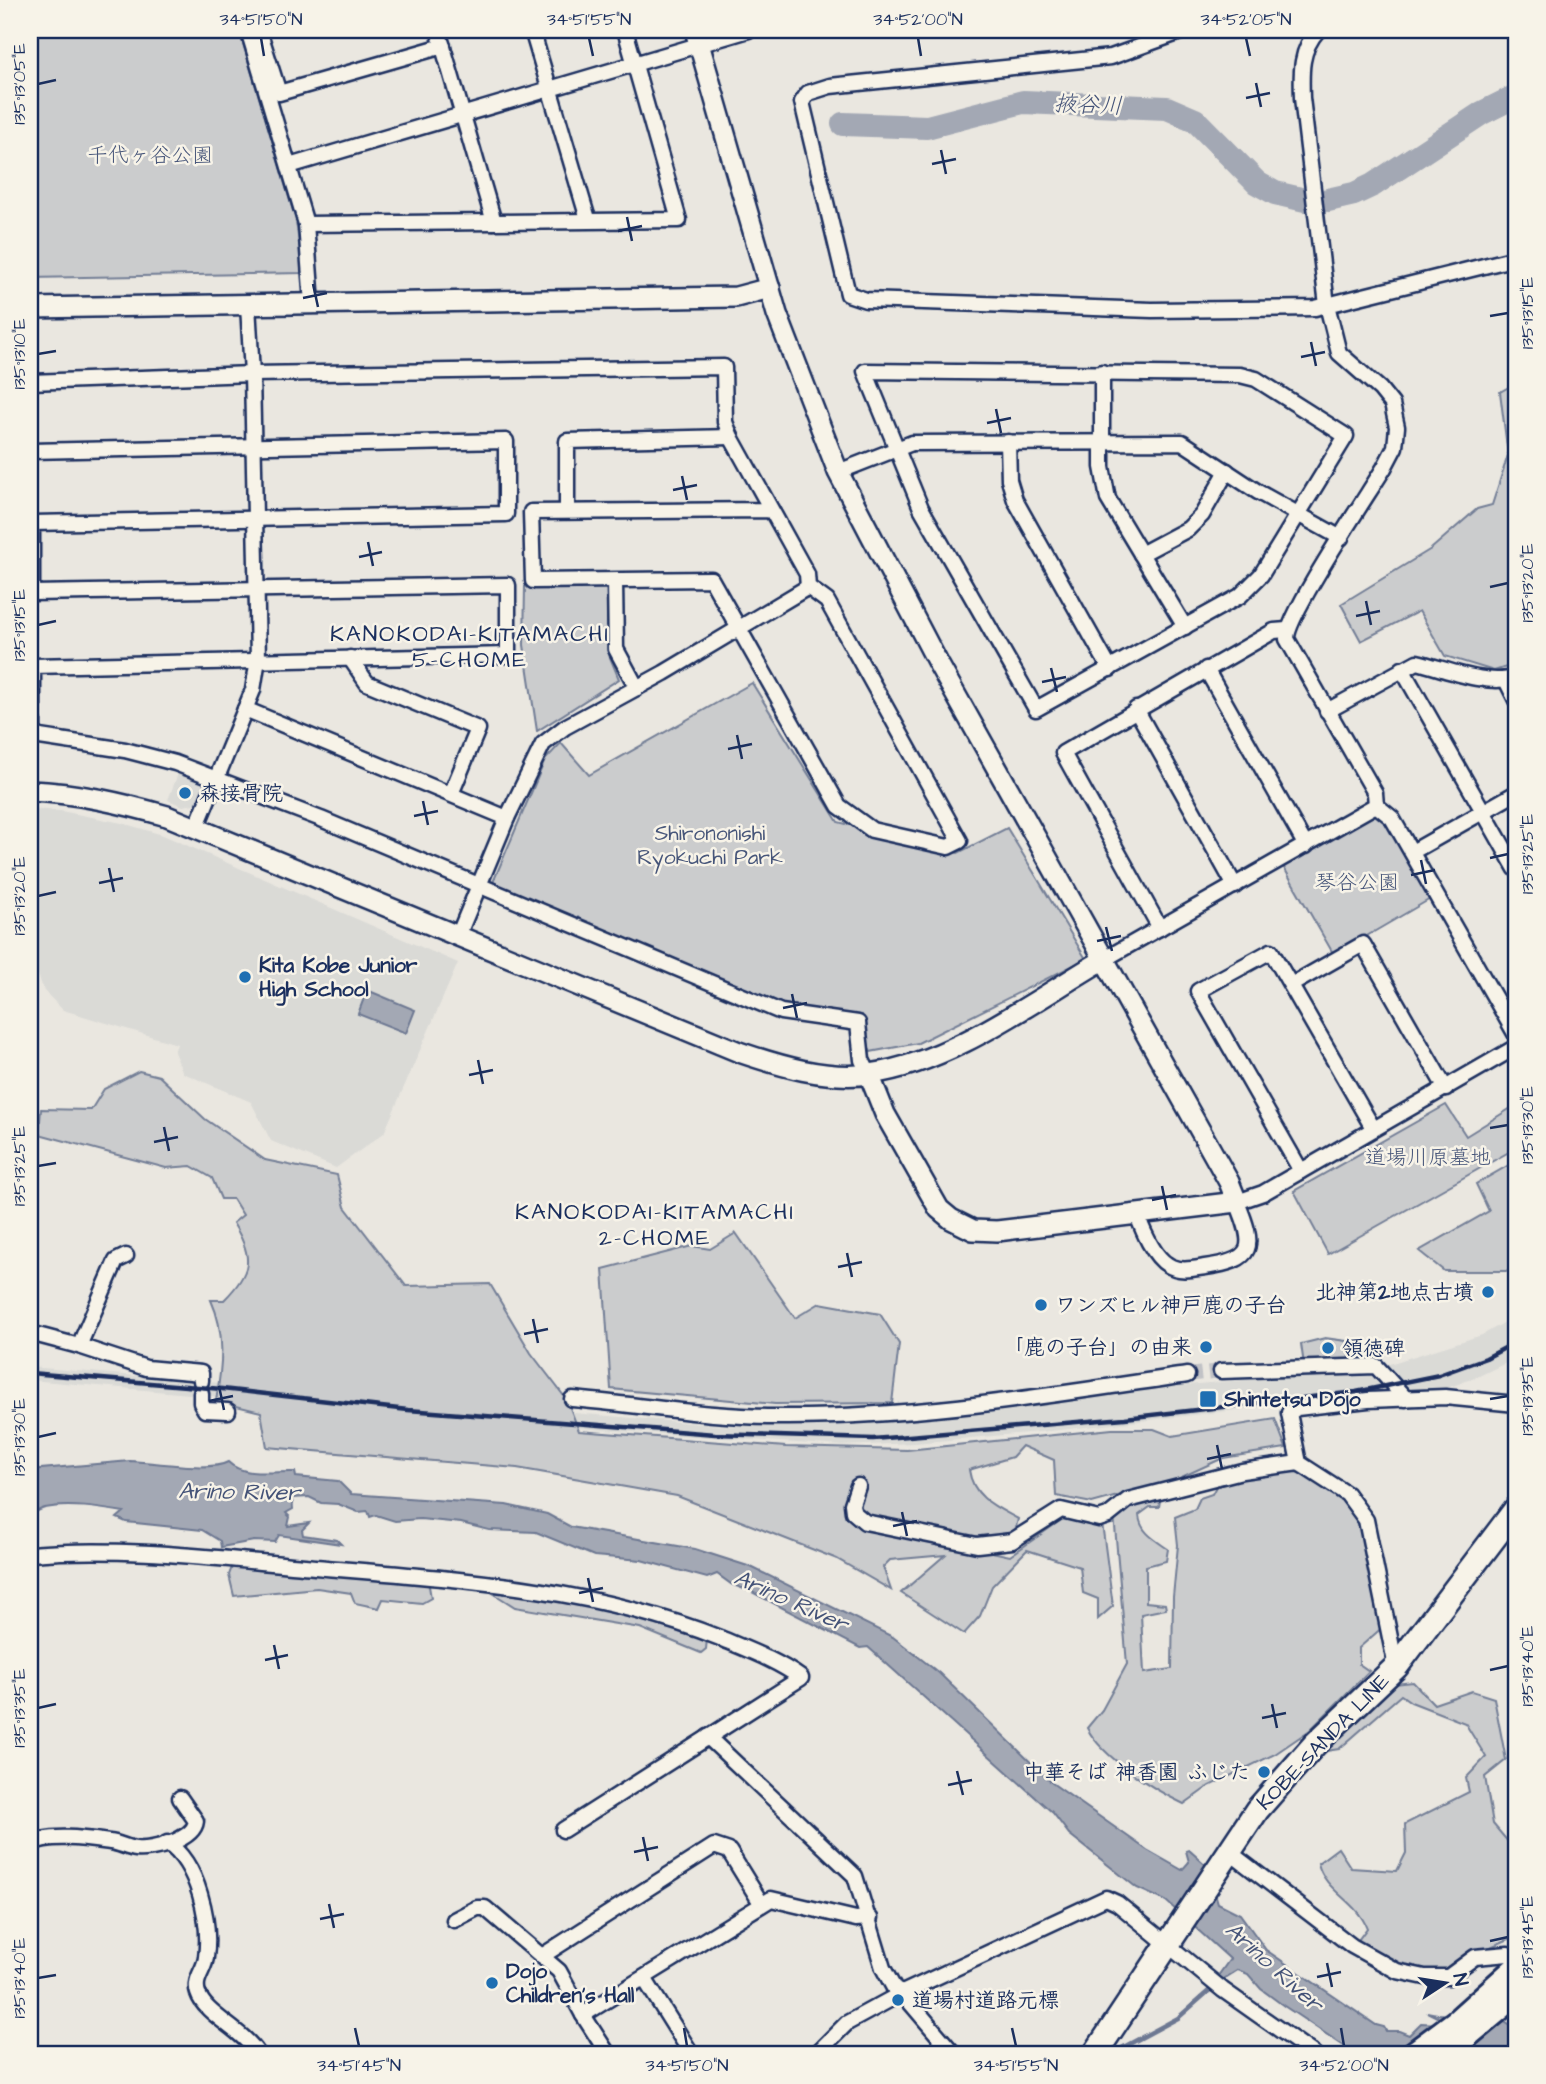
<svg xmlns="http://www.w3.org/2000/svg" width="1546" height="2084" font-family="'Architects Daughter','Klee One',sans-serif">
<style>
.built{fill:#dadad6}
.green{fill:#cbcccd;stroke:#737e96;stroke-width:2}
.water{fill:#a3a8b4;stroke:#6d7892;stroke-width:2}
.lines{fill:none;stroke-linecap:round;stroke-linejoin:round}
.stream{stroke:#6d7892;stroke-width:4.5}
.river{stroke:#a3a8b4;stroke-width:24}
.minor-tunnel{stroke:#c1c2c6;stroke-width:14;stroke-dasharray:14 7;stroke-linecap:butt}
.minor-casing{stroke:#1b2f5e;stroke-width:19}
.tertiary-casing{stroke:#1b2f5e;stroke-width:24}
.primary-casing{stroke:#1b2f5e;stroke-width:28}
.trunk-casing{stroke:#1b2f5e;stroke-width:30}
.minor{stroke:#f7f3e8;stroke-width:14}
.tertiary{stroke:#f7f3e8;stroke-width:19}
.primary{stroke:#f7f3e8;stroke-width:23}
.trunk{stroke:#f7f3e8;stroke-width:24}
.rail{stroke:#1b2f5e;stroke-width:4.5}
.ticks{fill:none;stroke:#1b2f5e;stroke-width:2.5}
.poi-dot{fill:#1f6fb2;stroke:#f7f3e8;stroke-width:2.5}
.labels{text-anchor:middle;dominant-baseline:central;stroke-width:5;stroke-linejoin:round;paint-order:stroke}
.park-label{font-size:21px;fill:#47567a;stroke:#f7f3e8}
.poi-label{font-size:21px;font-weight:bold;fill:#1b2f5e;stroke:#f7f3e8;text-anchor:start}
.street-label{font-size:21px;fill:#1b2f5e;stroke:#f7f3e8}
.water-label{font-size:23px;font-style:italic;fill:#445378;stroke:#f7f3e8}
.neighbourhood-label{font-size:23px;letter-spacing:2px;fill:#1b2f5e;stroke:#f7f3e8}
.neatline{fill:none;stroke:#1b2f5e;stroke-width:2.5}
.ticks-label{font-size:18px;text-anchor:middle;fill:#1b2f5e}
</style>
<rect width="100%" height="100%" fill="#eae7e0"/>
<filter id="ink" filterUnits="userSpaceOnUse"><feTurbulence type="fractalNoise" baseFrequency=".0143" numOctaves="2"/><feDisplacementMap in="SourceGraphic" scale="14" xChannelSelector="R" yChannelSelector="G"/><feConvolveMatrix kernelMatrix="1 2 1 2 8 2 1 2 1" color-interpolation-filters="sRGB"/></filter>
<g filter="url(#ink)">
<g class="built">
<polygon points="179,771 202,779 204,788 199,803 183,806 168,800"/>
<polygon points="30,809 61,811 122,823 163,835 458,963 384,1133 336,1168 271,1141 251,1102 183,1073 174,1052 177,1044 63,1010 44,991 30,953"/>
<polygon points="1516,1316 1516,1358 1479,1376 1440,1391 1414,1392 1406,1389 1386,1365 1482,1335"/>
<polygon points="30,1367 727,1426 924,1419 1164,1387 1369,1369 1393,1392 1060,1430 915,1443 842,1446 615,1431 30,1380"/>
</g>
<g class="green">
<polygon points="30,30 239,30 296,221 303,273 30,278"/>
<polygon points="1516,383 1516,664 1494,671 1445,656 1419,611 1361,641 1341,604 1431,549 1477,509 1492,505 1508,455 1500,392"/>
<polygon points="607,585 607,650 619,679 537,731 524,645 525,587"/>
<polygon points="752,683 838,822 958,853 1007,828 1086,959 918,1043 870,1052 862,1015 782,1008 491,887 545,760 561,743 589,775"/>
<polygon points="1381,810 1432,898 1334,955 1283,866"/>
<path d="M139,1071L159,1076L205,1119L265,1160L337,1175L345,1207L406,1286L490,1284L531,1353L567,1400L579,1431L786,1447L907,1450L1112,1429H1154L1172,1436L1275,1419L1286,1448L1223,1458L1173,1481L1092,1503L1056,1496L1054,1460L1022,1446L1012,1457L969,1470C973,1498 996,1507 1018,1519L1015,1531L989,1539L983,1550L1010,1556L1067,1516L1102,1523L1113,1606L1098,1619V1599L1083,1593L1080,1567L1027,1550L992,1586L980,1616L964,1634L901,1593L945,1555L890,1560L883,1567L891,1590L837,1559L677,1496L517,1468L267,1447L261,1412L216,1401C222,1366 226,1333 211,1300H224C252,1272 254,1257 233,1223L243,1215L233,1199H221L212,1178L191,1166L166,1168L39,1134L41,1109L91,1110L104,1089Z"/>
<polygon points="1446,1105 1466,1136 1516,1105 1516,1148 1328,1254 1294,1191"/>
<polygon points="1516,1161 1516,1265 1506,1271 1444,1271 1419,1251 1489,1211 1476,1184"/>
<polygon points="736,1233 795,1318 820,1303 880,1314 899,1344 892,1403 775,1404 611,1389 603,1269 692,1246 710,1249"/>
<polygon points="1325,1338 1346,1341 1350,1361 1304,1365 1301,1344"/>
<path d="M1289,1471L1306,1474L1323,1487L1344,1496L1360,1521L1384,1626L1359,1648V1664L1369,1671L1310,1730L1275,1754L1209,1786L1184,1804C1154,1790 1102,1757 1087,1728L1102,1710L1127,1664L1114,1515L1134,1502L1160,1500L1159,1507H1150L1139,1515C1140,1532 1155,1540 1168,1549L1166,1561L1146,1566V1602L1165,1604L1166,1609L1141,1614L1144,1673L1172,1669L1173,1597L1178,1545L1175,1517L1195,1509L1200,1498L1212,1494L1220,1479Z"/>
<polygon points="232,1567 422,1582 429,1586 431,1598 422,1603 383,1599 379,1608 355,1603 351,1593 317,1588 234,1596 229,1575"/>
<path d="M488,1590C563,1597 637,1613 707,1639L706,1649L701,1653L640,1628L515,1607Z"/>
<path d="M1413,1682L1434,1704L1472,1691L1494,1698L1506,1760L1485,1777L1493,1824L1510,1844L1516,1860V1936L1465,1958L1447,1970L1427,1971L1396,1963L1356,1943L1367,1928C1357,1901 1324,1891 1318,1863L1338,1848L1351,1868L1397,1871L1406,1853L1405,1824L1469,1792L1466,1778L1486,1757L1465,1723L1411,1702L1401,1695L1339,1749L1326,1751L1394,1684Z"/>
</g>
<g class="water">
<polygon points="367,990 415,1010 406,1033 358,1014"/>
<path d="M130,1461C154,1462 209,1472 228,1462C244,1478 276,1471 295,1472L296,1477L338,1481L351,1494L506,1505L547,1514L571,1527L695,1549L751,1567L893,1637L939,1673L1052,1783L1147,1850L1182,1870L1189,1862L1186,1851L1189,1850L1207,1866L1218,1903L1240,1914L1266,1950L1376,2025L1384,2027L1386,2031H1399L1409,2035L1421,2023L1440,2024L1439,2018L1427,2012C1456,2020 1494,2006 1516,2031V2054H1356L1284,2006L1261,1989L1248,1974L1238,1970L1222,1980L1218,1976L1230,1959L1166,1901L1137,1888L1069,1834L1053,1813L868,1647L860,1648L752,1592L731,1584L717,1574L707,1578L641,1560L594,1556L536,1532L489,1530L461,1523L420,1519L395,1521L376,1515L370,1517L368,1511L358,1512L338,1504L321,1503L309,1497L292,1498L293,1509L286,1513L290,1517L288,1526L309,1523L302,1530L303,1535L337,1540L341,1544L279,1535L275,1542L254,1541L221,1547L220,1541L202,1530L126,1522L117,1518L124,1512C100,1508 69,1503 45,1508C40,1509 35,1513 30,1514V1470Z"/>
</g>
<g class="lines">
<g class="stream">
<polyline points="591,2041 599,2054"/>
<polyline points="1120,2049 1178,2018 1211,1989"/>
</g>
<g class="river">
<polyline points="843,124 927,127 1023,102 1167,108 1195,120 1257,183 1275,193 1305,200"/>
<polyline points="1328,200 1354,194 1373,185 1482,113 1516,96"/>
</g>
<polyline class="minor-tunnel" points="1187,1375 1221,1371"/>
<defs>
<g id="minor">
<polyline points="248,30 306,224 312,303"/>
<polyline points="259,30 279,93 443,46"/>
<polyline points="438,30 494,222"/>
<polyline points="532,30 588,219"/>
<polyline points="1186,30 1111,57 830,86 808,93 802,102 848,294 866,300 1152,310 1315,308 1516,258"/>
<path d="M1318,30C1300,50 1301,72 1302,98L1327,305L1339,353L1380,389L1392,404L1397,427L1395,447L1384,468C1367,496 1286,616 1287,639L1375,793L1376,805"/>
<polyline points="289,166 749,30"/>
<polyline points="306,224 679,220 625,30"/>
<polygon points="865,371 1240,375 1256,379 1346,436 1261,575 1240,596 1036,709 921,508"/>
<polyline points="1102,372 1102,467 1108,499 1185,627"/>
<polyline points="30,382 252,374 724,367 725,422 731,437 807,574 808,587 827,601 960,841 948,847 872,830 839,806 711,579 533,581 531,512 770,510"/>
<polyline points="1008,442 1009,480 1015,500 1110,669"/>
<polyline points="30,451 506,441 506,514 32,523 32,593 508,585 508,655 33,666 33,732 40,737 125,750 175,763 321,819 781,1012 858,1023 862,1060 869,1074"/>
<polyline points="838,472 912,443 1182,442 1258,492 1341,538"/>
<polyline points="567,511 567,441 731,437"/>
<polyline points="1141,554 1188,529 1202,515 1227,471"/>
<polyline points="615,581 616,649 637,688"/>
<polyline points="350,658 367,683 478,729 451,794"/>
<polyline points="1206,669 1306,846"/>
<polyline points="1402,669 1516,869"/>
<polyline points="1506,680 1516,700"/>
<polyline points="245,709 507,818"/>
<polyline points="1136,709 1235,886"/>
<path d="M1327,711L1417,662C1447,669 1487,687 1516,677"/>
<polyline points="1376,805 1392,818 1516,1035"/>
<polyline points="196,828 253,690 258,659 252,374 248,305"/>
<polyline points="1412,852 1516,793"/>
<polyline points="1160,928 1063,753 1274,631 1287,630"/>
<polyline points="458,936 507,818 543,744 565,727 664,673 808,587"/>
<polyline points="1103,960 1376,805"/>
<polyline points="1291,985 1363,944 1446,1089"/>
<polyline points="1301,1171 1198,991 1271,951 1373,1128"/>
<path d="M1137,1215C1143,1231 1153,1256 1168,1265C1179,1272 1192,1269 1205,1267C1255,1260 1256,1248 1237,1202L1263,1193L1516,1047"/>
<polyline points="30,1333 79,1346 116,1261 126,1256"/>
<polyline points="79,1346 146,1368 201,1373 201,1381"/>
<polyline points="1221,1371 1376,1366 1406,1399"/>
<polyline points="201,1393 201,1403 205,1410 228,1411"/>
<path d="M572,1399C641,1405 710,1417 779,1417C917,1418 1051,1395 1187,1375"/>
<polyline points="858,1486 852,1504 853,1512 865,1522 977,1545 1012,1541 1061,1510 1099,1519 1108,1516 1128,1500 1242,1471 1299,1463"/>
<path d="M30,1554C126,1546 220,1559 315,1567C454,1579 589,1586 720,1638C748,1650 776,1660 801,1678L563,1830"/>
<polyline points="1396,1667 1366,1520 1347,1494 1299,1463 1289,1413 1297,1408 1368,1400 1445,1397 1516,1404"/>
<polyline points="708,1737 855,1876 883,1968 895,1990 902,1993 954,2054"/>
<path d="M167,1843C198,1863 211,1922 206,1957C205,1970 193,1979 198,1993C205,2015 242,2029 258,2054"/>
<path d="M30,1844C49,1833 88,1839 110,1842C119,1843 127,1848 136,1849C152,1851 194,1840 196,1821L180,1798"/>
<polyline points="1228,1851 1352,1946 1397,1971 1425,1977 1448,1977 1475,1957 1508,1954 1516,1957"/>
<polyline points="454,1920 477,1908 485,1908 559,1971 583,2015 771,1899 856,1919 870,1918"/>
<polyline points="542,1956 714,1846 729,1851 761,1903"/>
<polyline points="644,1978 689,2050 688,2054"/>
<polyline points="583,2015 608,2054"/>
<polyline points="816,2054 847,2023 902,1993 1106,1898 1117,1903 1223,1990 1314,2054"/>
</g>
<g id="tertiary">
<polyline points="695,30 777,314 838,472 939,665 1229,1182 1237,1202 997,1231 973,1230 951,1219 939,1209 885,1114 869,1074"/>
<polyline points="30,308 736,297 770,288"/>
<path d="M30,791C78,793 121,803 167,816L739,1052C780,1066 826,1080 870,1074C951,1063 1033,1001 1103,960"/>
</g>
<polyline id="primary" points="1095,2054 1257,1810 1315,1744 1396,1667 1516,1509"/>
<g id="trunk">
<polyline points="1414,2054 1457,2022 1516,1969"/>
<polyline points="1444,2054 1516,1994"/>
</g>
</defs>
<use href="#minor" class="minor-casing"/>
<use href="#tertiary" class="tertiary-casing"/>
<use href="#primary" class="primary-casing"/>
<use href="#trunk" class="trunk-casing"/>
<use href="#minor" class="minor"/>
<use href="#tertiary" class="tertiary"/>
<use href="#primary" class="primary"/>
<use href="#trunk" class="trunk"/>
<polyline class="rail" points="30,1373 222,1389 408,1410 715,1434 873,1439 1125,1418 1356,1392 1439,1375 1486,1358 1516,1342"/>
</g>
</g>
<path class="ticks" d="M261,38L264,56M589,38L593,56M918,38L921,56M1246,38L1250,56M1256,83L1261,107M38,84L56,80M1246,98L1270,93M941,150L946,174M932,164L956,159M627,217L632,241M618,231L642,226M313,284L318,307M303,298L327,293M1490,316L1508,313M1311,342L1316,366M38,354L56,351M1301,357L1325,352M996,409L1001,433M987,423L1011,418M682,476L687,500M673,490L697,485M368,542L373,566M359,557L382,552M1490,587L1508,583M1366,601L1371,625M1356,616L1380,611M38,625L56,621M1051,668L1057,692M1042,682L1066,677M737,735L742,759M728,749L752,744M423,801L428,825M414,816L438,811M1490,858L1508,854M1421,860L1426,884M109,868L114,892M1411,875L1435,870M99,883L123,878M38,896L56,892M1106,927L1112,951M1097,941L1121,936M792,994L797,1018M783,1008L807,1003M478,1060L483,1084M469,1075L493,1070M164,1127L169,1151M1490,1128L1508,1125M154,1142L178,1137M38,1166L56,1163M1162,1186L1167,1210M1152,1200L1176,1195M847,1253L852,1277M838,1267L862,1262M533,1319L538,1343M524,1334L548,1329M219,1386L224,1410M1490,1399L1508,1396M209,1401L233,1396M38,1437L56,1433M1217,1445L1222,1469M1207,1459L1231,1454M902,1512L907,1536M893,1526L917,1521M588,1578L593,1602M579,1593L603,1588M274,1645L279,1669M265,1660L288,1655M1490,1670L1508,1666M1272,1704L1277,1728M38,1708L56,1704M1262,1718L1286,1713M957,1771L963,1795M948,1785L972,1780M643,1837L648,1861M634,1852L658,1847M329,1904L334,1928M320,1919L344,1914M1490,1941L1508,1937M1327,1963L1332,1987M1317,1977L1341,1972M38,1978L56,1975M355,2028L359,2046M684,2028L687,2046M1012,2028L1016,2046M1341,2028L1344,2046"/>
<g class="poi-dot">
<circle cx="185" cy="793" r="7"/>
<circle cx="245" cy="977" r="7"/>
<circle cx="1488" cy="1292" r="7"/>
<circle cx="1041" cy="1305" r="7"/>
<circle cx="1206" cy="1347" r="7"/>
<circle cx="1328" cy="1348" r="7"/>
<rect x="1199" y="1390" width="18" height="18" rx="3.5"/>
<circle cx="1264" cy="1772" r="7"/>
<circle cx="492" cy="1983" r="7"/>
<circle cx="898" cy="2000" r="7"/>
</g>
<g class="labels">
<g class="park-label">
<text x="150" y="155">千代ヶ谷公園</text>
<text x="710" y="833">Shirononishi<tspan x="710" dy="24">Ryokuchi Park</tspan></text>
<text x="1357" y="882">琴谷公園</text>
<text x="1428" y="1157">道場川原墓地</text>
</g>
<g class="poi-label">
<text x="199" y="793">森接骨院</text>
<text x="259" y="965">Kita Kobe Junior<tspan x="259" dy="24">High School</tspan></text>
<text x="1474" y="1292" text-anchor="end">北神第2地点古墳</text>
<text x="1055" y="1305">ワンズヒル神戸鹿の子台</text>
<text x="1192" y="1347" text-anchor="end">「鹿の子台」の由来</text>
<text x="1342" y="1348">領徳碑</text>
<text x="1224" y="1399">Shintetsu Dojo</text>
<text x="1250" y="1772" text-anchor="end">中華そば 神香園 ふじた</text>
<text x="506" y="1971">Dojo<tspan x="506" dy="24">Children's Hall</tspan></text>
<text x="912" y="2000">道場村道路元標</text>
</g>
<g class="street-label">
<text transform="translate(1323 1742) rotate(-46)">KOBE-SANDA LINE</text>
</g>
<g class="water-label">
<text transform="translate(1088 105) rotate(2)">掖谷川</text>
<text transform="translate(239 1492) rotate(1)">Arino River</text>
<text transform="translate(791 1601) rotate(24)">Arino River</text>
<text transform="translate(1274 1967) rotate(42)">Arino River</text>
</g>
<g class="neighbourhood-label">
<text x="470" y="634">KANOKODAI-KITAMACHI<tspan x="470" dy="26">5-CHOME</tspan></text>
<text x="655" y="1212">KANOKODAI-KITAMACHI<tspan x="655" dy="26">2-CHOME</tspan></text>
</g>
</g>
<rect width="1546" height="2084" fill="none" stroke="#f7f3e8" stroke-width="77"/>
<g transform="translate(1445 1983) rotate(78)" stroke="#f7f3e8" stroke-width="5" paint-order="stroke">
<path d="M0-5L12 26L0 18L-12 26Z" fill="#1b2f5e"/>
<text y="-10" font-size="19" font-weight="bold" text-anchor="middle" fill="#1b2f5e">N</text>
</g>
<rect x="38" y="38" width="1470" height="2008" class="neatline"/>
<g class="ticks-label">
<text x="261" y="25">34°51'50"N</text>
<text x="589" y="25">34°51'55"N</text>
<text x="918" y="25">34°52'00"N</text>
<text x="1246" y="25">34°52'05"N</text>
<text transform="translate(19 84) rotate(-90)" y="6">135°13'05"E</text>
<text transform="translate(1527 313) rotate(-90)" y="6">135°13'15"E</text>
<text transform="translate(19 354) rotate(-90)" y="6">135°13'10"E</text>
<text transform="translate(1527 583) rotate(-90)" y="6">135°13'20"E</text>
<text transform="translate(19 625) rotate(-90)" y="6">135°13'15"E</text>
<text transform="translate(1527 854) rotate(-90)" y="6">135°13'25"E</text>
<text transform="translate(19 896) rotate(-90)" y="6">135°13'20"E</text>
<text transform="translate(1527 1125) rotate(-90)" y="6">135°13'30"E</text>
<text transform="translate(19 1166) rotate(-90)" y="6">135°13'25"E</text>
<text transform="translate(1527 1396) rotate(-90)" y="6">135°13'35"E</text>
<text transform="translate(19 1437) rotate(-90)" y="6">135°13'30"E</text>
<text transform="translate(1527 1666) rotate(-90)" y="6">135°13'40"E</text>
<text transform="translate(19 1708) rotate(-90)" y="6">135°13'35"E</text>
<text transform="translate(1527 1937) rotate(-90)" y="6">135°13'45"E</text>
<text transform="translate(19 1978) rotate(-90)" y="6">135°13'40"E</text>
<text x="359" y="2071">34°51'45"N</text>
<text x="687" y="2071">34°51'50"N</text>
<text x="1016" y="2071">34°51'55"N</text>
<text x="1344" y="2071">34°52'00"N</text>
</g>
</svg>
